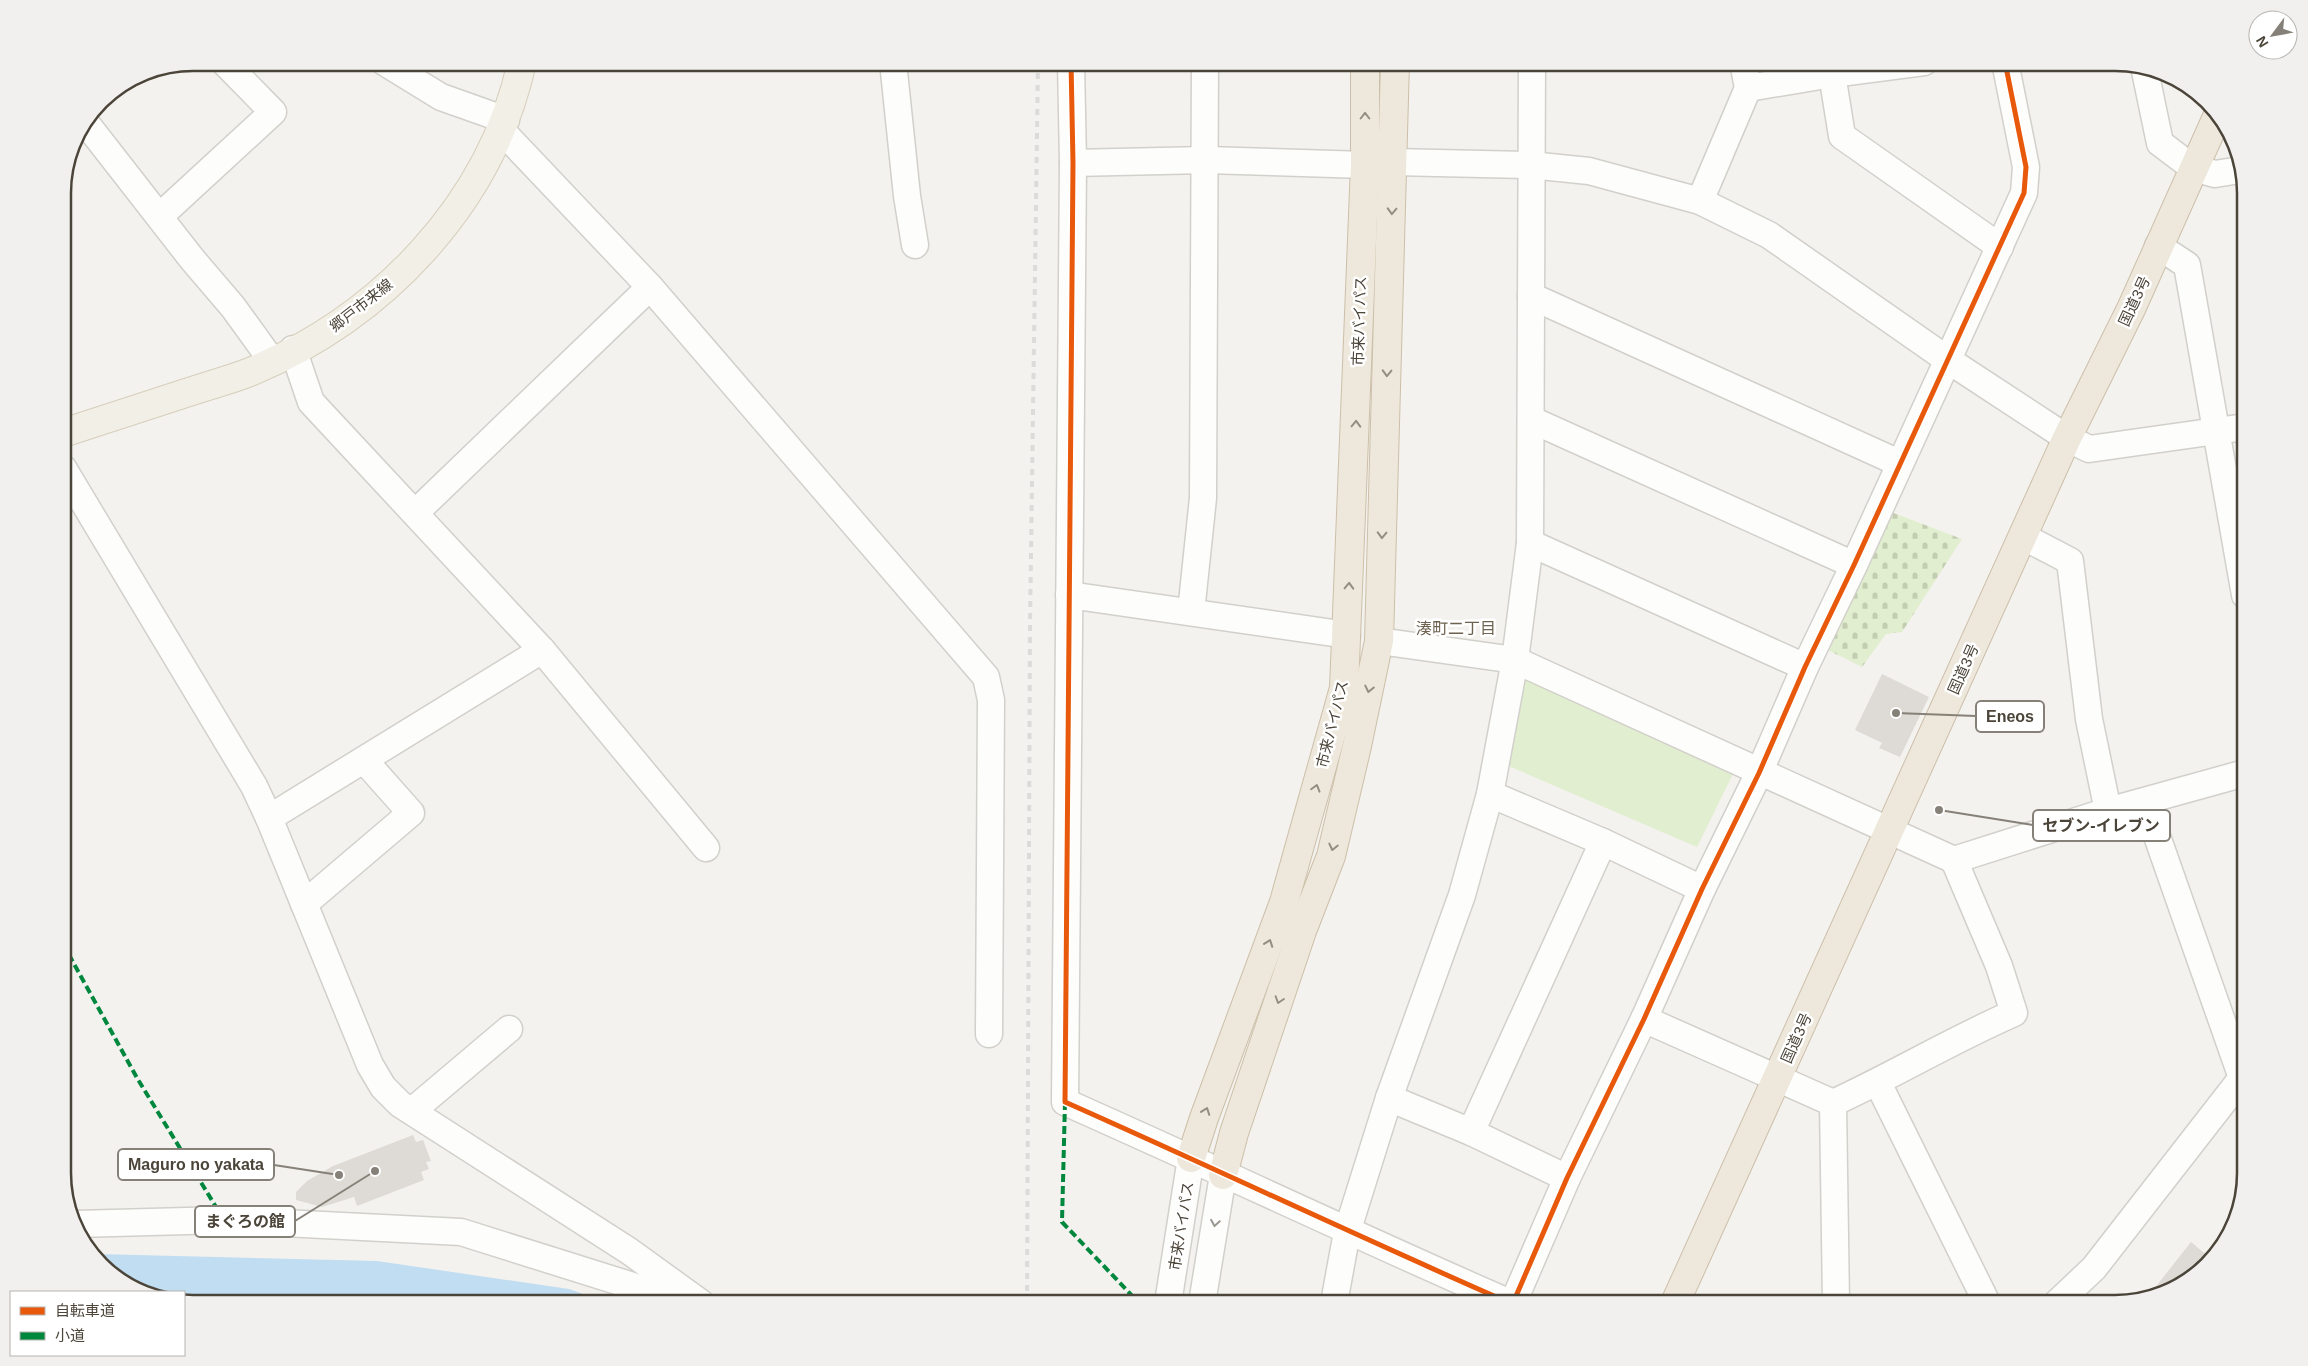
<svg xmlns="http://www.w3.org/2000/svg" width="2308" height="1366" font-family="Arial,'Noto Sans JP',sans-serif">
<style>
.cemetery{fill:url(#cemetery-stones)}
.park{fill:#e1eecf}
.water{fill:#c0ddf1}
.building{fill:#dedbd6}
.lines{fill:none;stroke-linecap:round;stroke-linejoin:round}
.minor-casing{stroke:#d2d0cb;stroke-width:29}
.major-casing{stroke:#d6cebb;stroke-width:30}
.highway-casing{stroke:#ccbfa9;stroke-width:30}
.minor{stroke:#fdfdfc;stroke-width:26}
.major{stroke:#f2efe6;stroke-width:28}
.highway{stroke:#ede8db;stroke-width:28}
.rail{stroke:#dbdbda;stroke-width:4;stroke-dasharray:6 6;stroke-linecap:butt}
.quiet{stroke:#00873e;stroke-width:4;stroke-dasharray:8 4;stroke-linecap:butt}
.cycleway-casing{stroke:#fff;stroke-width:8}
.cycleway{stroke:#e8590c;stroke-width:5}
.oneway{stroke:#948e82}
.oneway2{stroke:#9b9791}
.labels{text-anchor:middle;dominant-baseline:central;stroke-width:5;stroke-linejoin:round;paint-order:stroke}
.street-label{font-size:15px;fill:#4b4439;stroke:#fff}
.neighbourhood-label{font-size:16px;fill:#6e6250;stroke:#fff}
.rim{fill:none;stroke:#4b4439;stroke-width:2.5}
.leader{fill:none;stroke:#868178;stroke-width:2}
.callout-dot{fill:#868178;stroke:#fff;stroke-width:2}
.callout{fill:#fff;stroke:#868178;stroke-width:2}
.callout-label{font-size:16px;text-anchor:middle;font-weight:bold;fill:#4b4439}
</style>
<defs>
<pattern id="cemetery-stones" width="16" height="16" patternUnits="userSpaceOnUse" patternTransform="scale(1.25)"><rect width="16" height="16" fill="#e1eecf"/><path d="M2 7V4a2 2 0 0 1 4 0v3zM10 15v-3a2 2 0 0 1 4 0v3z" fill="#c3cdb2"/></pattern>
</defs>
<rect width="100%" height="100%" fill="#f4f2ee"/>
<polygon class="cemetery" points="1891,512 1962,539 1902,632 1886,634 1862,667 1824,648"/>
<polygon class="park" points="1519,668 1736,768 1697,847 1506,765"/>
<polygon class="water" points="96,1254 377,1261 569,1289 609,1303 194,1303 184,1301 184,1292 152,1292 128,1286"/>
<g class="building">
<polygon points="1882,674 1929,697 1900,757 1879,748 1882,743 1855,730"/>
<polygon points="413,1135 416,1142 423,1140 431,1161 426,1162 429,1169 421,1172 424,1180 357,1206 354,1197 322,1207 296,1200 296,1192 307,1181 333,1166"/>
<polygon points="2191,1242 2209,1257 2180,1286 2150,1294"/>
</g>
<g class="lines">
<defs>
<g id="minor">
<polyline points="384,62 441,97 506,120"/>
<polyline points="893,62 907,196 915,245"/>
<path d="M1071,62L1073,163L1065,1102C1214,1168 1361,1238 1510,1303"/>
<polyline points="2145,71 2160,143 2193,168 2215,174 2240,170"/>
<polyline points="1832,74 1842,136 2000,247"/>
<polyline points="1748,88 1832,74 1924,62"/>
<polyline points="86,123 192,259 233,307 272,361"/>
<polyline points="501,130 650,287 986,677 991,700 989,1034"/>
<polyline points="1073,163 1206,160 1365,165 1393,162 1530,165 1589,171 1700,201 1769,235 1948,360 2067,438 2089,449 2245,427"/>
<polyline points="1700,201 1748,88 1743,62"/>
<polyline points="160,216 273,112 224,62"/>
<polyline points="2158,246 2187,265 2245,595"/>
<polyline points="1531,296 1899,463"/>
<polyline points="293,349 311,402 542,650 706,848"/>
<polyline points="1532,420 1854,565"/>
<polyline points="63,468 254,786 269,818 370,1065 383,1087 400,1104 629,1251 701,1303"/>
<polyline points="415,513 650,287"/>
<polyline points="2024,537 2070,561 2089,719 2108,811"/>
<polyline points="1530,543 1805,667"/>
<polyline points="1069,595 1347,635"/>
<polyline points="1191,612 1203,498 1205,62"/>
<polyline points="1379,641 1515,660 1954,860 2108,811 2245,773"/>
<polyline points="1490,794 1603,842 1702,889"/>
<polyline points="2145,802 2242,1078"/>
<polyline points="269,818 542,650"/>
<polyline points="304,904 411,813 364,760"/>
<path d="M1644,1019L1833,1103C1894,1075 1952,1040 2014,1013L1999,966L1954,860"/>
<polyline points="1878,1083 1987,1303"/>
<polyline points="1389,1098 1471,1132 1567,1178"/>
<polyline points="1833,1103 1836,1303"/>
<polyline points="412,1111 509,1029"/>
<polyline points="1471,1132 1603,842"/>
<polyline points="76,1224 224,1220 461,1232 687,1303"/>
<polyline points="1168,1303 1191,1158"/>
<polyline points="1202,1303 1223,1175"/>
<polyline points="1334,1303 1347,1232 1389,1098 1462,895 1490,794 1515,660 1530,543 1532,62"/>
<polyline points="1513,1303 1567,1178 1644,1019 1702,889 1759,773 1805,667 1854,565 2024,193 2026,167 2005,62"/>
<polyline points="2057,1303 2094,1268 2245,1074"/>
</g>
<path id="major" d="M63,433C105,419 147,406 189,392C209,385 230,380 250,372C382,317 491,204 522,62"/>
<g id="highway">
<polyline points="1191,1158 1204,1118 1284,902 1344,688 1365,165 1365,62"/>
<polyline points="1223,1175 1234,1133 1302,931 1331,856 1357,746 1379,641 1395,62"/>
<polyline points="1675,1303 2067,438 2131,309 2217,117"/>
</g>
</defs>
<use href="#minor" class="minor-casing"/>
<use href="#major" class="major-casing"/>
<use href="#highway" class="highway-casing"/>
<use href="#minor" class="minor"/>
<use href="#major" class="major"/>
<use href="#highway" class="highway"/>
<polyline class="rail" points="1027,1303 1030,624 1038,62"/>
<g class="quiet">
<polyline points="63,944 137,1078 224,1220"/>
<polyline points="1065,1102 1062,1222 1139,1303"/>
</g>
<defs>
<g id="cycleway">
<path d="M1071,62L1073,163L1065,1102C1214,1168 1361,1238 1510,1303"/>
<polyline points="1513,1303 1567,1178 1644,1019 1702,889 1759,773 1805,667 1854,565 2024,193 2026,167 2005,62"/>
</g>
</defs>
<use href="#cycleway" class="cycleway-casing"/>
<use href="#cycleway" class="cycleway"/>
</g>
<defs><path id="oneway-chevron" d="M-2-3.5L2.5 0L-2 3.5" fill="none" stroke-width="1.6" stroke-linecap="round" stroke-linejoin="round" transform="scale(1.25)"/></defs>
<g class="oneway">
<use href="#oneway-chevron" transform="translate(1365 116) rotate(-90)"/>
<use href="#oneway-chevron" transform="translate(1392 211) rotate(92)"/>
<use href="#oneway-chevron" transform="translate(1387 373) rotate(92)"/>
<use href="#oneway-chevron" transform="translate(1356 424) rotate(-88)"/>
<use href="#oneway-chevron" transform="translate(1382 535) rotate(92)"/>
<use href="#oneway-chevron" transform="translate(1349 586) rotate(-88)"/>
<use href="#oneway-chevron" transform="translate(1369 689) rotate(102)"/>
<use href="#oneway-chevron" transform="translate(1316 788) rotate(-74)"/>
<use href="#oneway-chevron" transform="translate(1333 847) rotate(103)"/>
<use href="#oneway-chevron" transform="translate(1269 943) rotate(-70)"/>
<use href="#oneway-chevron" transform="translate(1279 1000) rotate(108)"/>
<use href="#oneway-chevron" transform="translate(1206 1111) rotate(-70)"/>
</g>
<use class="oneway2" href="#oneway-chevron" transform="translate(1215 1223) rotate(99)"/>
<g class="labels">
<g class="street-label">
<text transform="translate(2134 301) rotate(-65)">国道3号</text>
<text transform="translate(361 305) rotate(-38)">郷戸市来線</text>
<text transform="translate(1359 321) rotate(-88)">市来バイパス</text>
<text transform="translate(1963 669) rotate(-66)">国道3号</text>
<text transform="translate(1332 724) rotate(-76)">市来バイパス</text>
<text transform="translate(1796 1038) rotate(-66)">国道3号</text>
<text transform="translate(1181 1226) rotate(-81)">市来バイパス</text>
</g>
<g class="neighbourhood-label">
<text x="1456" y="628">湊町二丁目</text>
</g>
</g>
<path d="M0 0H2308V1366H0ZM193 71H2115A122 122 0 0 1 2237 193V1173A122 122 0 0 1 2115 1295H193A122 122 0 0 1 71 1173V193A122 122 0 0 1 193 71Z" fill="#f1f0ef" fill-rule="evenodd"/>
<path class="rim" d="M193 71H2115A122 122 0 0 1 2237 193V1173A122 122 0 0 1 2115 1295H193A122 122 0 0 1 71 1173V193A122 122 0 0 1 193 71Z"/>
<path class="leader" d="M1896 713L1976 716M1939 810L2033 825M339 1175L274 1165M375 1171L295 1221"/>
<g class="callout-dot">
<circle cx="1896" cy="713" r="5"/>
<circle cx="1939" cy="810" r="5"/>
<circle cx="339" cy="1175" r="5"/>
<circle cx="375" cy="1171" r="5"/>
</g>
<g class="callout">
<rect x="1976" y="701" width="68" height="31" rx="5"/>
<rect x="2033" y="810" width="137" height="31" rx="5"/>
<rect x="118" y="1149" width="156" height="31" rx="5"/>
<rect x="195" y="1206" width="100" height="31" rx="5"/>
</g>
<g class="callout-label">
<text x="2010" y="722">Eneos</text>
<text x="2101" y="831">セブン-イレブン</text>
<text x="196" y="1170">Maguro no yakata</text>
<text x="245" y="1227">まぐろの館</text>
</g>
<rect x="10" y="1291" width="175" height="65" fill="#ffffff" stroke="#b7b4b0"/>
<rect x="20" y="1307" width="25" height="8" fill="#e8590c" stroke="#b7b4b0"/>
<text x="55" y="1316" font-size="15" fill="#4b4439">自転車道</text>
<rect x="20" y="1332" width="25" height="8" fill="#00873e" stroke="#b7b4b0"/>
<text x="55" y="1341" font-size="15" fill="#4b4439">小道</text>
<g transform="translate(2273 35) rotate(238)"><circle r="24" fill="#ffffff" stroke="#b7b4b0"/>
<path d="M0-4L9 19L0 12L-9 19Z" fill="#868178"/>
<text y="-8" font-size="14" font-weight="bold" text-anchor="middle" fill="#4b4439">N</text>
</g>
</svg>
